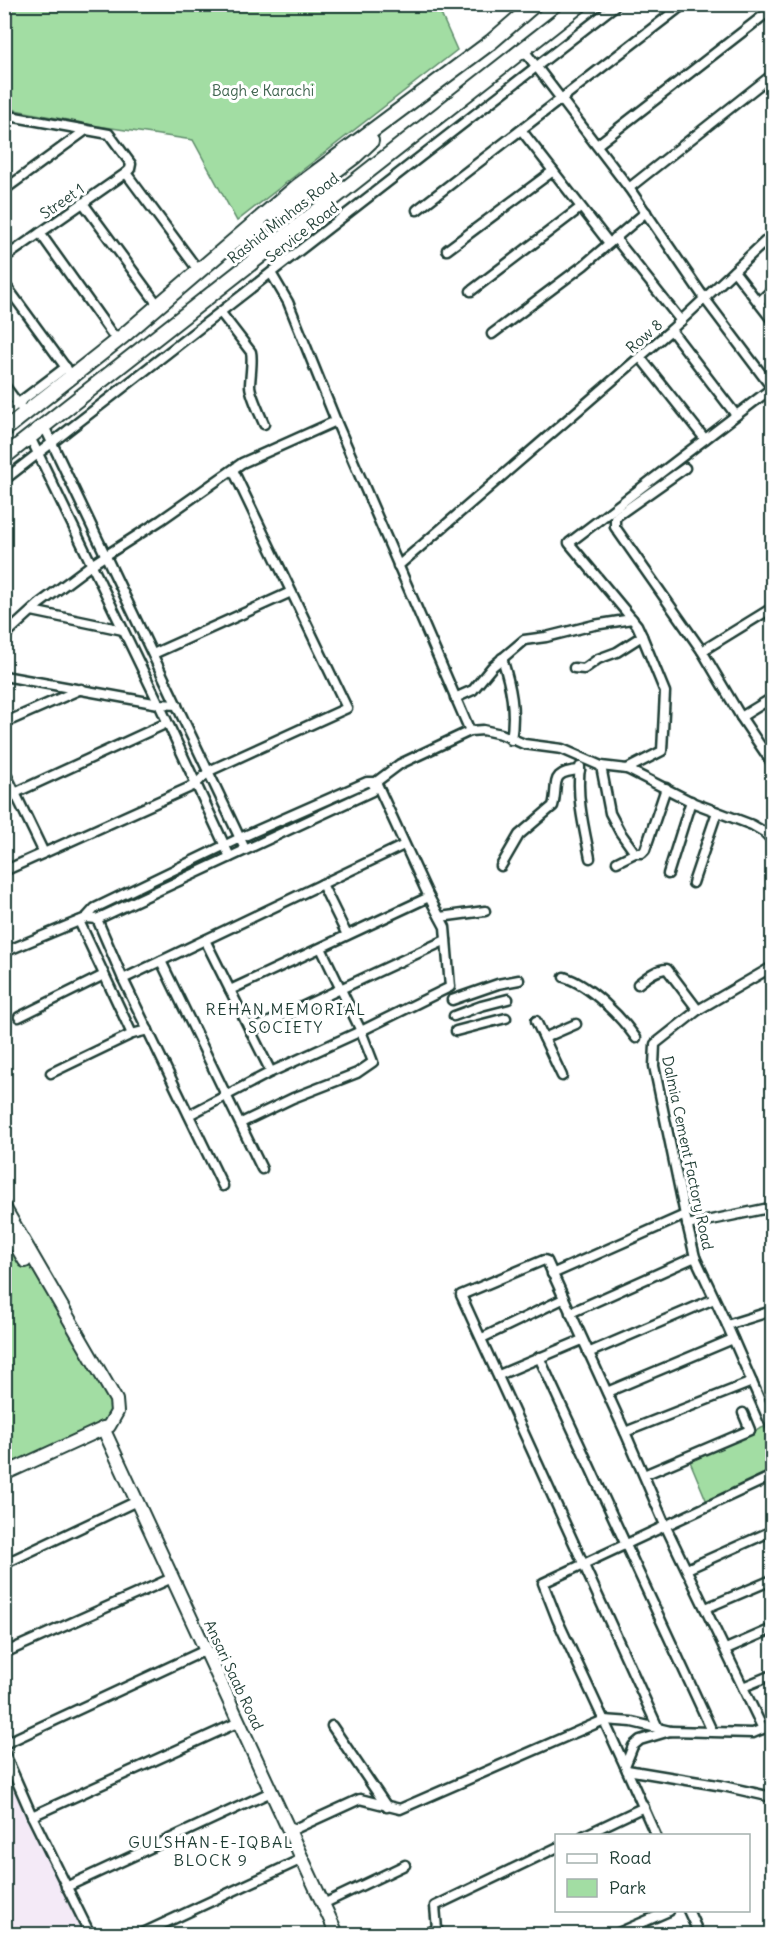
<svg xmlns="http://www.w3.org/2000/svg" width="777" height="1939" font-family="Delius,sans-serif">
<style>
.built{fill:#f4eaf7}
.green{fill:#a2dda3;stroke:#608d6c;stroke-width:1.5}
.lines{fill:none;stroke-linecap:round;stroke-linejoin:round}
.street-casing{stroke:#1f3d34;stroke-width:13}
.secondary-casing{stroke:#1f3d34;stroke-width:16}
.primary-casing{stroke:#1f3d34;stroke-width:18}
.street{stroke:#fff;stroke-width:8}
.secondary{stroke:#fff;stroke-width:12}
.primary{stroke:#fff;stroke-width:14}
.labels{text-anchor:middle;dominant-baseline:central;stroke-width:6;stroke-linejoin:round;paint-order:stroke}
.park-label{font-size:15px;fill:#406550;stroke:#fff}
.street-label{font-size:15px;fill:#1f3d34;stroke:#fff}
.neighbourhood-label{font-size:16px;letter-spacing:1.5px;fill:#1f3d34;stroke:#fff}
</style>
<rect width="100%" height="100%" fill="#fff"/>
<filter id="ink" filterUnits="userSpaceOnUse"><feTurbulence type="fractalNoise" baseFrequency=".0167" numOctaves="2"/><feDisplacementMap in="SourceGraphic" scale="12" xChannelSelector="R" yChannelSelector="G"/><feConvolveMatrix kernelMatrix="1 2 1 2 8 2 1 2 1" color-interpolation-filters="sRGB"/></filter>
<g filter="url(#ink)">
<polygon class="built" points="5,1764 83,1934 5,1934"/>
<g class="green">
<polygon points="4,5 437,5 457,50 237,221 193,140 98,126 5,108"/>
<polygon points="4,1221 116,1400 104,1428 4,1473"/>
<polygon points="764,1427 772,1447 772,1472 707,1502 689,1459"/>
</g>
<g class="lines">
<defs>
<g id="street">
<polyline points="523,49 629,188 705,299 772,388"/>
<polyline points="4,115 109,134 131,164 130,169 126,173 4,258"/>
<polyline points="522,131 609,243"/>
<polyline points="597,145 772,9"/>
<polyline points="126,173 198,270"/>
<polyline points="629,188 772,75"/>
<polyline points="4,190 86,130"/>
<polyline points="83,203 158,305"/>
<polyline points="417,210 684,4"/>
<polyline points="40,233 117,341"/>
<polyline points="615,238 681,321"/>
<polyline points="447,250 553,171"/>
<polyline points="734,271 772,320"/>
<polyline points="271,273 288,302 336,421 470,731"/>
<polyline points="4,283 72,376"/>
<polyline points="471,291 580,208"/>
<polyline points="759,302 772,290"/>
<path d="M221,313L251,352C253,359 250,378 250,386C251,396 260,414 264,424"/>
<polyline points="671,330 736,415"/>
<polyline points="492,334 584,265 646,212"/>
<polyline points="640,357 705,439"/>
<polyline points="4,385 22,409"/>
<polyline points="4,414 66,367"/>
<polyline points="44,426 245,849"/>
<polyline points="30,437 159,704 230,857"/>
<polyline points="685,468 617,516 615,519 615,527 702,651 741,717 772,763"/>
<polyline points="4,480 617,4"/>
<polyline points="398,566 671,330 772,235"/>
<polyline points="32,611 123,630"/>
<polyline points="4,636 39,604 91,565 161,520 242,463 336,421"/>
<polyline points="702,651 772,608"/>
<polyline points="153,654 291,592"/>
<path d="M502,658C511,687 516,710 511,740"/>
<polyline points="574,668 584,669 598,659 617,652 642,636"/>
<polyline points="4,676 159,704 177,705"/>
<polyline points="455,698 473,690 492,667 524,640 546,637 594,625 632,619"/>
<polyline points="741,717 772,698"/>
<polyline points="4,723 81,689"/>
<polyline points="601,766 610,813 620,832 635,853 642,853 645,850 666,788"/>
<path d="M580,767C576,796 584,828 590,858"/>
<polyline points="627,769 662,751 665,692 642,636 637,625 569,543 772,388"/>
<polyline points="4,770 44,853"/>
<polyline points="4,798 167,723"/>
<polyline points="617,862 635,853"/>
<path d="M501,866L519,835L553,806C559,783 548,772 580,770"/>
<polyline points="4,871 195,785 209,771 347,708 233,470"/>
<polyline points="668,874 691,801"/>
<polyline points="693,883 717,812"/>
<polyline points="322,884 347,935"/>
<polyline points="440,917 485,911"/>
<polyline points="86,918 95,908 240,838 367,782 376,782 400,764 470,731 483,730 501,734 524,744 562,749 601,766 627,769 694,803 752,825 764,832 772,840"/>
<polyline points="97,919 123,979 223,1186"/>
<polyline points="79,921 132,1034"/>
<polyline points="205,940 271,1072"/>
<polyline points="4,952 79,921 86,918 97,919 372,791 376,782"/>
<polyline points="161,961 262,1169"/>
<polyline points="772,967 698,1010 655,1044 654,1066 685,1215 695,1257 727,1325 772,1428"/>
<path d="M564,977C590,985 621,1017 636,1038"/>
<polyline points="123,979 404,845"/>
<path d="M638,984C646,978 656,969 667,969L698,1010"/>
<polyline points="230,990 429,897"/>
<polyline points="452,1000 498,984 519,980"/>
<polyline points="454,1016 481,1006 508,999"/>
<polyline points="19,1017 104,975"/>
<polyline points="536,1021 562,1076"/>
<polyline points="250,1031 446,940"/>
<polyline points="456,1031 506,1018"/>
<polyline points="544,1038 576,1024"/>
<polyline points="51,1073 132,1034 148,1030"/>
<polyline points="189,1115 271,1072 361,1031 450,987 445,927 429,897 376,782"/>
<polyline points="241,1123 293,1098 357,1073 373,1062 361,1031 321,948"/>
<polyline points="687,1225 769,1208"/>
<polyline points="552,1274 685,1215"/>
<polyline points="570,1313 695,1257"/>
<polyline points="727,1325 772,1311"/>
<polyline points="482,1338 563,1299"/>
<polyline points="588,1353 714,1299"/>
<polyline points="539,1357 712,1731"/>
<polyline points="499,1375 582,1340"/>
<polyline points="607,1392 733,1339"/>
<polyline points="625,1432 752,1382"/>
<polyline points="644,1475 750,1430 743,1413"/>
<polyline points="4,1564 137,1501"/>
<polyline points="687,1569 772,1531"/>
<polyline points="706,1608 772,1580"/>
<polyline points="726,1649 772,1629"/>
<polyline points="4,1653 172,1578"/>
<polyline points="743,1687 772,1675"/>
<polyline points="332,1726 387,1807"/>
<polyline points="658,1728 461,1295 544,1260 547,1261 625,1432 665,1525 763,1729"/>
<polyline points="4,1744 206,1650"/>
<polyline points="4,1752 32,1816 90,1934"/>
<polyline points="625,1766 557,1619 543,1583 772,1476"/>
<polyline points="627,1770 723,1786 772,1797"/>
<polyline points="32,1816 239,1722"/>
<polyline points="290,1831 360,1799 400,1809 604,1720 632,1722 670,1731"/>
<polyline points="583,1836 644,1807"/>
<polyline points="656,1836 625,1766 633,1746 640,1740 670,1731 753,1733 772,1725"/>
<polyline points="66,1887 271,1792"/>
<polyline points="323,1904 405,1865"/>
<polyline points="688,1910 699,1934"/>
<polyline points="141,1934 302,1859"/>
<polyline points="426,1934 437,1929 435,1906 556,1848"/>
<polyline points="616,1934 669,1911"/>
</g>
<g id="secondary">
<polyline points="4,1207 116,1400 117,1412 109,1426 4,1474"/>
<polyline points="4,1225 25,1261"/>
<polyline points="103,1428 337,1934"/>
</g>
<g id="primary">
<polyline points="275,216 355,156 371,141"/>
<polyline points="260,228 251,234 247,245 255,249 262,247 271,240"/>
<polyline points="4,430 123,336 298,186 491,42 535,4"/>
<polyline points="4,457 581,4"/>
</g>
</defs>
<use href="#street" class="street-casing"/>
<use href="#secondary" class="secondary-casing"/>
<use href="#primary" class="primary-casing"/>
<use href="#street" class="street"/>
<use href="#secondary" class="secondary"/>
<use href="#primary" class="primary"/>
</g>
</g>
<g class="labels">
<g class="park-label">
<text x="263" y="90">Bagh e Karachi</text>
</g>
<g class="street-label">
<text transform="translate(62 201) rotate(-35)">Street 1</text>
<text transform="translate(283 218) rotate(-38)">Rashid Minhas Road</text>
<text transform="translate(302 232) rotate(-38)">Service Road</text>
<text transform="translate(644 336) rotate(-41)">Row 8</text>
<text transform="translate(688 1153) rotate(78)">Dalmia Cement Factory Road</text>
<text transform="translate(234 1675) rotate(65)">Ansari Saab Road</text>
</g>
<g class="neighbourhood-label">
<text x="286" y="1009">REHAN MEMORIAL<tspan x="286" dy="18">SOCIETY</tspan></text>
<text x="211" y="1842">GULSHAN-E-IQBAL<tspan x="211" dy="18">BLOCK 9</tspan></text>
</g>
</g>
<rect width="777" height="1939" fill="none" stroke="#fff" stroke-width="24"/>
<rect x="12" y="12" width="753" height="1915" fill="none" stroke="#1f3d34" stroke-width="2" filter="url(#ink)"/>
<rect x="555" y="1834" width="195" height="78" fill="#ffffff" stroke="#a5b1ae" stroke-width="1.5"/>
<rect x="567" y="1854" width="30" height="9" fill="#ffffff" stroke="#a5b1ae" stroke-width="1.5"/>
<text x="609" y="1864" font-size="18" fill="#1f3d34">Road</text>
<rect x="567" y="1879" width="30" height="18" fill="#a2dda3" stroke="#a5b1ae" stroke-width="1.5"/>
<text x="609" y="1894" font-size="18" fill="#1f3d34">Park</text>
</svg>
